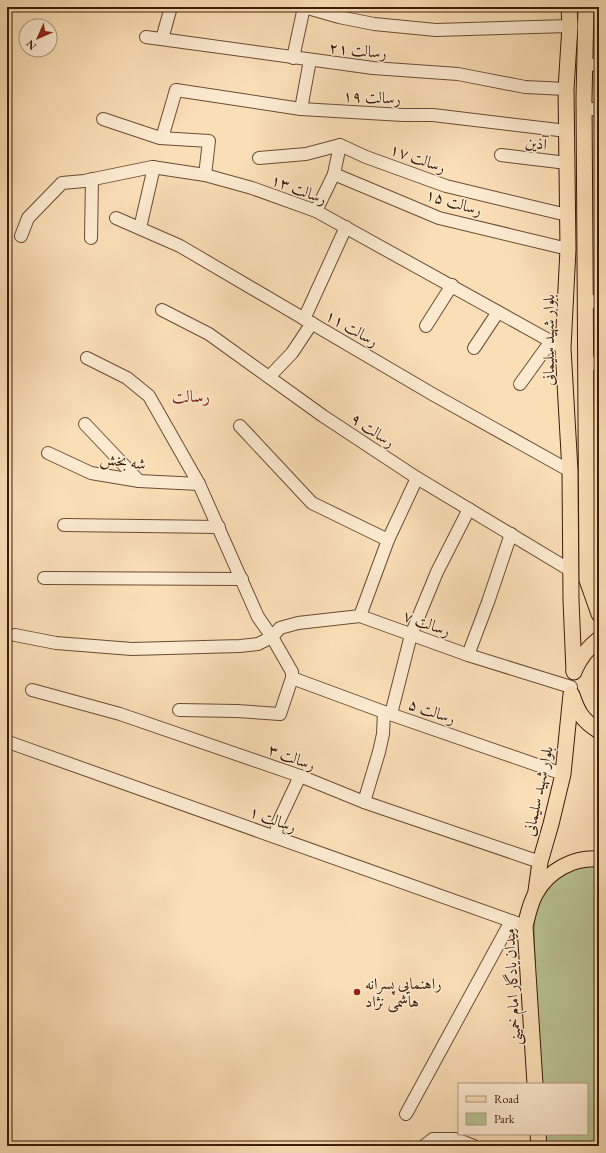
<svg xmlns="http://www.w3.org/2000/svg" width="606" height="1153" font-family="'EB Garamond',Amiri,serif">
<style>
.green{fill:#b9c292;stroke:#7a6f4e}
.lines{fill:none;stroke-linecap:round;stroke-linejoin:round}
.minor-casing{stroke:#6b4c34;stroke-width:14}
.major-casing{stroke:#3b1c09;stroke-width:17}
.minor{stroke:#fcead0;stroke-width:12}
.major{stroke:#fadeb6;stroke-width:15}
.poi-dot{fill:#8f2418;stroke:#fcead0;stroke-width:1.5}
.labels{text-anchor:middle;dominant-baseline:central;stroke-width:3;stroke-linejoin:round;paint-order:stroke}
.street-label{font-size:16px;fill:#3b1c09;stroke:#fcead0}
.poi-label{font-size:16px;fill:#3b1c09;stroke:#fcead0;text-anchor:start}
.neighbourhood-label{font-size:17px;fill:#7a1f14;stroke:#fcead0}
</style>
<rect width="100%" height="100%" fill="#fadeb6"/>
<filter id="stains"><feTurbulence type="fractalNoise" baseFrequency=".005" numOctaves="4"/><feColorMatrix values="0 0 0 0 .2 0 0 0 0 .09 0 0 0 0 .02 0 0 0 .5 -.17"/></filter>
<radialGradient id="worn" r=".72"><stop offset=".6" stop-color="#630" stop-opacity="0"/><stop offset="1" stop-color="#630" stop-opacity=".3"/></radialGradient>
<polygon class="green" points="599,862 599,1146 545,1146 545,1134 587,1134 587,1084 542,1084 536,993 534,930 535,916 543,894 550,884 564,870"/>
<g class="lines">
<defs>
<g id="minor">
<polyline points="304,7 339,17 374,24 436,30 570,26"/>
<polyline points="146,37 373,68 458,74 525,87 566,89"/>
<polyline points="162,39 171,7"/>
<polyline points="293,58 304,7"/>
<polyline points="585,63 599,66"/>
<polyline points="584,108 599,110"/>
<polyline points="301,109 310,60"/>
<polyline points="103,119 160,138 209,141 205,175"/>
<polyline points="162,138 176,90 301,109 403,115 433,115 567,131"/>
<polyline points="501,155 567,163"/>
<polyline points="259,158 306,154 340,145 366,157 446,186 567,215"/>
<polyline points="334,174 439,218 568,249"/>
<polyline points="316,211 334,174 340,145"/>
<polyline points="116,218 180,246 434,395 570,471"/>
<polyline points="140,228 154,167"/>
<polyline points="21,236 28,218 62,183 84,181 152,167 205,175 252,188 316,211 563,348"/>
<polyline points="91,238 92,179"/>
<polyline points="585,298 599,304"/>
<polyline points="162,310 209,334 323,416 417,478 570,570"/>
<polyline points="304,319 346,227"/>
<polyline points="426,326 452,285"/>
<polyline points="474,348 498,312"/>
<polyline points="87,358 127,378 149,396 199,484 258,617 272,637 292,672 292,678 280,714 237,711 179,710"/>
<polyline points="586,360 599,366"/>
<polyline points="269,377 292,353 312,323"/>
<polyline points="520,384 551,341"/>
<polyline points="85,424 139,481"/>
<polyline points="240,426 312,503 388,540"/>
<polyline points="48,453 91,473 139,481 199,484"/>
<polyline points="64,525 219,527"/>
<polyline points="44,578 242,579"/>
<polyline points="360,616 388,540 417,478"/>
<polyline points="15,635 56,643 132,649 240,646 258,644 272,637 280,628 298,623 360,616 468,655 571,687"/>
<polyline points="468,655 488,602 511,534"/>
<polyline points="292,678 384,712 563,774"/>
<polyline points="32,690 120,714 300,776 364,802 540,862"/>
<polyline points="391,714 411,635 437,572 469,509"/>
<polyline points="11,743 525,926"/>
<polyline points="364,802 379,752 383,734 384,712"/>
<polyline points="276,837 277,825 300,776"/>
<polyline points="406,1114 511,921"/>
<polyline points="424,1146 433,1139 456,1139 474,1146"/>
</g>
<g id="major">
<polyline points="569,7 570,26 566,89 568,249 563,348 570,471 571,600 574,672"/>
<polyline points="586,7 584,98 587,580 599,614"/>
<path d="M574,671C580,658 587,648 599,639"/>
<path d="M572,695C578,713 583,721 599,731"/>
<polyline points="536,891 540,862 551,824 563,774 571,694"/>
<path d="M535,1084L525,926C528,915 530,903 536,893C548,871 573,857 599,859"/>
<polyline points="538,1134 539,1146"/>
</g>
</defs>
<use href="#minor" class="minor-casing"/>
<use href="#major" class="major-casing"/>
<use href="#minor" class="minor"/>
<use href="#major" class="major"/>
</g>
<circle class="poi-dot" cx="357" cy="992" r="4"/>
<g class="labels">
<g class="street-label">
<text transform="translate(358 50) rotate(6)">رسالت ۲۱</text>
<text transform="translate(372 97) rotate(3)">رسالت ۱۹</text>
<text transform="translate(536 143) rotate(7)">آذین</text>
<text transform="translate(418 158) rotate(20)">رسالت ۱۷</text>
<text transform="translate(299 189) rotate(21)">رسالت ۱۳</text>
<text transform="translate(454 202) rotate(17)">رسالت ۱۵</text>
<text transform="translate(352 328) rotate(30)">رسالت ۱۱</text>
<text transform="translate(548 340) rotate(-90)">بلوار شهید سلیمانی</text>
<text transform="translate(373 430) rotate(33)">رسالت ۹</text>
<text transform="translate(123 461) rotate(8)">شه بخش</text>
<text transform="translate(427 623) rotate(20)">رسالت ۷</text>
<text transform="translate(432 711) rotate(19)">رسالت ۵</text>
<text transform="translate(292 757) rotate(20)">رسالت ۳</text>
<text transform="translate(538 791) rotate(-78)">بلوار شهید سلیمانی</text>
<text transform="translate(273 819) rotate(20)">رسالت ۱</text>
<text transform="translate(512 987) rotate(-93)">میدان یادگار امام خمینی</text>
</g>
<g class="poi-label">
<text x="365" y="983">راهنمایی پسرانه<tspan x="365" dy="18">هاشمی نژاد</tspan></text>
</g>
<g class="neighbourhood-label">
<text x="191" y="396">رسالت</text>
</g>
</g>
<rect width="606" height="1153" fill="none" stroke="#fadeb6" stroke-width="24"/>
<rect x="8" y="8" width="590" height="1137" fill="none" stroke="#3b1c09" stroke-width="2"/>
<rect x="12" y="12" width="582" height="1129" fill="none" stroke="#3b1c09"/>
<rect x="458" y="1083" width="130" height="52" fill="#fcead0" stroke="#af9880"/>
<rect x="466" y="1096" width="20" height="6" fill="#fadeb6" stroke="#af9880"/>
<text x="494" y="1103" font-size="12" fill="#3b1c09">Road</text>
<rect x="466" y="1113" width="20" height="12" fill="#b9c292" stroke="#af9880"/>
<text x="494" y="1123" font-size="12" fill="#3b1c09">Park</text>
<g transform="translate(38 38) rotate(225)"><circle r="19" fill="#fcead0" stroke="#af9880"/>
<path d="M0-3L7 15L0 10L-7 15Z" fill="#8f2418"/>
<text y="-6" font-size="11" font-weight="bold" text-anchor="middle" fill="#3b1c09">N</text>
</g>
<rect width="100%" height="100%" filter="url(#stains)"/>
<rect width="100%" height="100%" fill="url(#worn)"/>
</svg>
